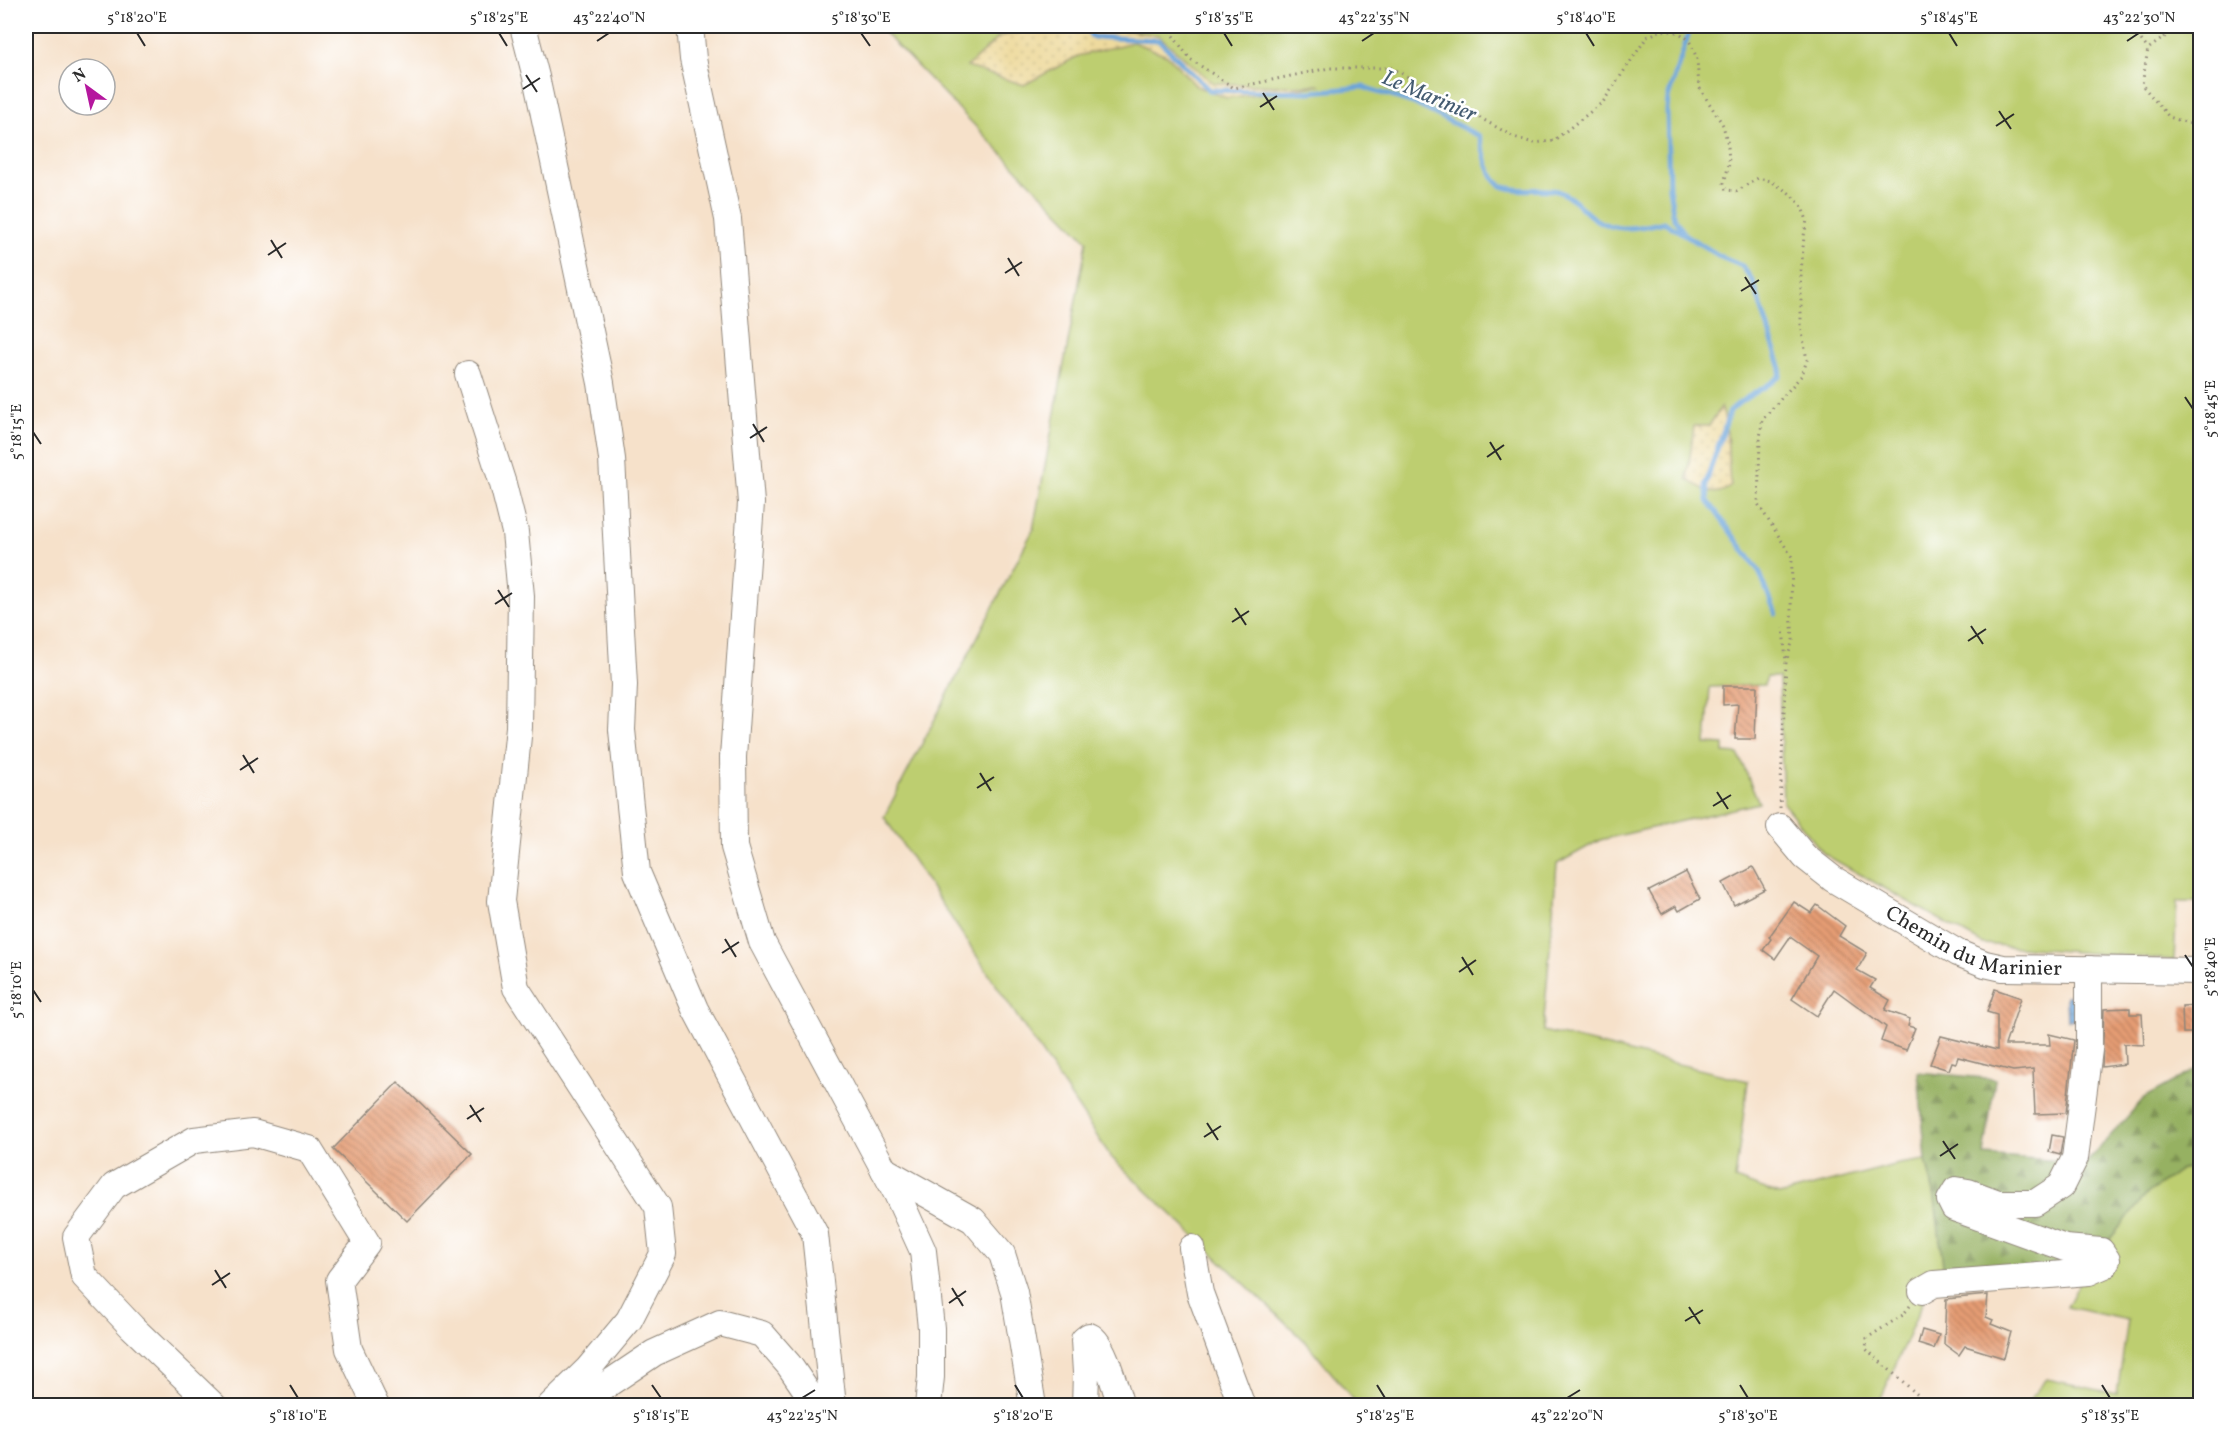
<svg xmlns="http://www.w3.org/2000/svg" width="2226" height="1431" font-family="Vollkorn,serif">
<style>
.grass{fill:#bdce70;stroke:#747c4e;stroke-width:1.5}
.forest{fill:url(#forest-firs);stroke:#606e46;stroke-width:1.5}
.sand{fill:url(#sand-dots);stroke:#8c8264;stroke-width:1.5}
.water{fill:url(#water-waves);stroke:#4a6882;stroke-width:1.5}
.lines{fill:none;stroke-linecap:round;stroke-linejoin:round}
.stream{stroke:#6aa4da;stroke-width:5}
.building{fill:url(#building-back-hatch)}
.minor-casing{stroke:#90867a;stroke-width:28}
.path{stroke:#90867a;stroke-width:3;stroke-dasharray:1.5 4.5;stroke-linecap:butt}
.minor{stroke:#fff;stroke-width:26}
.ticks{fill:none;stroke:#2b2b2b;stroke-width:2}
.labels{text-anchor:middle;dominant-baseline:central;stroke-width:5;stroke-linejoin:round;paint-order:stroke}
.street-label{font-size:21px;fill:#2b2b2b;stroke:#fff}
.water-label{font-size:22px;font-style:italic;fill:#445b71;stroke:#fff}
.neatline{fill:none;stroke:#2b2b2b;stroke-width:2}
.ticks-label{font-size:15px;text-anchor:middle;fill:#2b2b2b}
</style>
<defs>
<pattern id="forest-firs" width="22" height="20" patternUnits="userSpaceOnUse" patternTransform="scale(1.5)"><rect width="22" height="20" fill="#96b162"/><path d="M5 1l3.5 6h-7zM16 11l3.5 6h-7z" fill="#7b9051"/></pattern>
<pattern id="sand-dots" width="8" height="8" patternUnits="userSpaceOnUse" patternTransform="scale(1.5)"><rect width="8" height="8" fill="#eeda9e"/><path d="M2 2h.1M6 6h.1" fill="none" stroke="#cb8" stroke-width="1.8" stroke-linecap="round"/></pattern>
<pattern id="water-waves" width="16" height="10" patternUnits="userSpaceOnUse" patternTransform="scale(1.5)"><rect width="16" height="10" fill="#6aa4da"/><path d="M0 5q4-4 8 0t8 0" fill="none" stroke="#5786b1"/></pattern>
<pattern id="building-back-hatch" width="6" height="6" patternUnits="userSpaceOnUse" patternTransform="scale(1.5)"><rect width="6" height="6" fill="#e59c73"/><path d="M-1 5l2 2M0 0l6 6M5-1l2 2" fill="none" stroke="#ba7f5f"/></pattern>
</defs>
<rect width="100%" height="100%" fill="#fff"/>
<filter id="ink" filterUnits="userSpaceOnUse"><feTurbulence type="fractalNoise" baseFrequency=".0167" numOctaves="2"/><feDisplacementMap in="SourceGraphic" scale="12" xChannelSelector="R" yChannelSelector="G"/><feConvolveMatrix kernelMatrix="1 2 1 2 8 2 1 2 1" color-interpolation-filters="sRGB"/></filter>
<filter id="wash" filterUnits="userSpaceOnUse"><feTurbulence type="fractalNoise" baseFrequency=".008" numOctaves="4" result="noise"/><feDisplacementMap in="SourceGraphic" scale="24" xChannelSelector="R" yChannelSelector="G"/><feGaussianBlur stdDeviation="1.35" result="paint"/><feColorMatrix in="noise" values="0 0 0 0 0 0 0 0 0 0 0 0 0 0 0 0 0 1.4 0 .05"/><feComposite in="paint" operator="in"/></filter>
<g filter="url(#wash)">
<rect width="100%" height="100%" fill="#f6e1ca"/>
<g class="grass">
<polygon points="878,26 2200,26 2200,902 2177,902 2174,960 1983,944 1824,854 1783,803 1779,677 1767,677 1764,685 1710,687 1706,744 1724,745 1724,753 1738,754 1759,803 1600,840 1557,864 1543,1031 1748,1081 1735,1179 1779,1195 1899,1164 1926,1160 1935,1198 1945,1281 1924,1299 1878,1405 1358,1405 1306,1342 1111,1157 884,817 1033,530 1087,241"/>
<polygon points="2200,1166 2200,1405 2023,1406 2047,1379 2117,1394 2128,1320 2067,1307 2089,1264 2148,1193 2181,1169"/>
</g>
<polygon class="forest" points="2200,1067 2200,1166 2181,1169 2148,1193 2089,1264 1945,1281 1935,1198 1926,1160 1918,1072 1995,1079 1984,1155 2086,1163 2145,1097"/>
<g class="sand">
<polygon points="1051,26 1110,28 1158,35 1213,83 1277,86 1321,85 1227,98 1196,86 1167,55 1133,42 1078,56 1024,85 967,67 1000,36"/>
<path d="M1721,407C1731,433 1726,460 1731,486C1715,500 1701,488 1687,479L1694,426H1709Z"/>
</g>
<polygon class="water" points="2075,995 2076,1019 2067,1020 2066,996"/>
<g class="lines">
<g class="stream">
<path d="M1085,26L1092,37L1159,40L1209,90L1310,92L1363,87L1413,103L1479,136C1484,150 1488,179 1502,186C1518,193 1540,187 1557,191C1568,194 1575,201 1583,209C1607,234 1633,230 1664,222L1723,258L1742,266L1753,281L1781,369L1780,376C1765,390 1743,396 1730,411L1710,470L1706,485L1708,501L1759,571L1776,614"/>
<polyline points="1684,233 1674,218 1669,188 1667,110 1668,98 1691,26"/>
</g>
</g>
<g id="blocks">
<g class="building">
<polygon points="1723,686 1757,686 1755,739 1735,739 1738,704 1723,705"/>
<polygon points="1753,867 1765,889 1734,905 1723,883"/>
<polygon points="1686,872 1700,899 1679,911 1676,906 1662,914 1649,891"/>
<polygon points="1794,902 1811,913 1817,905 1845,926 1839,936 1867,953 1857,970 1875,980 1870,988 1890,1000 1885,1010 1910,1019 1908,1026 1915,1028 1906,1050 1881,1041 1886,1027 1834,989 1817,1016 1792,999 1817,956 1790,937 1775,959 1763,950 1771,939 1769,937"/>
<polygon points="1995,989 2021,998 2005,1045 2050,1045 2049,1034 2074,1040 2066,1113 2035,1114 2033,1069 2013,1071 1958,1057 1956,1063 1952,1062 1949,1070 1930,1064 1941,1036 1997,1050 1997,1015 1987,1012"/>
<polygon points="2200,1005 2200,1033 2183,1033 2182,1006"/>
<polygon points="2130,1008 2130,1014 2142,1014 2144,1045 2124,1044 2125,1064 2102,1067 2104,1009"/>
<polygon points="398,1082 472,1154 407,1221 333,1149"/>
<polygon points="2052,1135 2063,1137 2060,1155 2049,1152"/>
<polygon points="1988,1295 1986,1317 1993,1320 1991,1324 2011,1332 2004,1358 1965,1346 1959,1355 1944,1344 1946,1299"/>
<polygon points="1922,1330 1939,1335 1934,1349 1918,1344"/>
</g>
</g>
</g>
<g filter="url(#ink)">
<use href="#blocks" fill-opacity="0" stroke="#90867a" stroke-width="1.5"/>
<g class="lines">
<defs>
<g id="minor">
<polyline points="523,26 536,77 601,383 612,459 624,685 622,730 637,872 695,1009 815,1234 833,1406"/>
<polyline points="690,26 693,59 728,219 751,503 733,757 734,847 762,942 897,1194 923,1251 931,1328 931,1377 928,1406"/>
<polyline points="468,374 503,484 515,532 521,596 519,727 501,901 516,988 658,1207 663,1254 629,1320 588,1369 550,1406"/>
<path id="s1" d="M1780,827L1805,857L1833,879L1958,953L1985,964L2003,968L2200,971"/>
<polyline points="884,1170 973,1220 1002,1254 1014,1292 1033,1406"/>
<polyline points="1192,1248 1200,1293 1242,1406"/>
<polyline points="1922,1291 1934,1284 2089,1272 2105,1265 2107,1260 2101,1251 2065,1248 1954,1208 1950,1200 1956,1190 1968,1192 1998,1203 2035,1203 2061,1186 2075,1158 2089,1050 2089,969"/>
<polyline points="214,1406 132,1327 84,1276 76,1237 114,1186 194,1140 253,1133 309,1149 367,1243 339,1280 349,1349 376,1406"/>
<polyline points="575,1406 654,1353 720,1323 762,1334 789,1365 817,1406"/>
<path d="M1085,1406L1086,1373L1084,1340L1089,1336C1103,1339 1116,1391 1121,1406"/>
</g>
</defs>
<use href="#minor" class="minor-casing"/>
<g class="path">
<polyline points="1166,26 1190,59 1234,88 1329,68 1392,68 1514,137 1533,143 1553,141 1603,102 1647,37 1662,30 1678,32 1688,39 1691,44 1697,59 1699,87 1723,125 1728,145 1729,164 1724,183 1726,190 1737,191 1758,178 1771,181 1789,193 1801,205 1807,220 1804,236 1801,273 1801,327 1807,360 1802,375 1762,420 1760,440 1758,504 1792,557 1791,610 1793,640 1786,662"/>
<polyline points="2130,26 2148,49"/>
<polyline points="2180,26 2148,49 2142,85 2169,117 2200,127"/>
<polyline points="1780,808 1786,662 1783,628"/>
<polyline points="1910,1306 1903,1315 1867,1338 1866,1349 1920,1397 1926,1406"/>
</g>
<use href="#minor" class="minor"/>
</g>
</g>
<path class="ticks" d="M137,33L145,46M499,33L507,46M861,33L870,46M1224,33L1232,46M1586,33L1594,46M1949,33L1957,46M597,41L609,33M1362,41L1374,33M2127,41L2139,33M526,75L537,92M523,89L540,78M1263,93L1274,110M1260,107L1277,96M1999,111L2011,129M1996,126L2014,114M271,240L282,258M268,255L286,243M1008,258L1019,276M1005,273L1022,262M1745,277L1756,294M1741,291L1759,280M2185,397L2193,409M753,424L764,442M33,432L41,444M750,438L767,427M1490,442L1501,460M1487,457L1504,445M498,590L509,607M495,604L512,593M1235,608L1246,625M1232,622L1249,611M1971,626L1983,644M1968,641L1986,629M243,755L254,773M240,770L258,758M980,773L991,791M977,788L994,777M1717,792L1728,809M1713,806L1731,795M725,939L736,957M722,953L739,942M2185,955L2193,967M1462,957L1473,975M1459,972L1476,960M33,990L41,1002M470,1105L481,1122M467,1119L484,1108M1207,1123L1218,1140M1204,1137L1221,1126M1943,1141L1955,1159M1940,1156L1958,1144M215,1270L226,1288M212,1285L230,1273M952,1288L963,1306M949,1303L966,1291M1689,1307L1700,1324M1685,1321L1703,1310M290,1385L298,1398M652,1385L661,1398M1015,1385L1023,1398M1377,1385L1385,1398M1740,1385L1748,1398M2102,1385L2110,1398M802,1398L815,1390M1567,1398L1580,1390"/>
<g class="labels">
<g class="street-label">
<text stroke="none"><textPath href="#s1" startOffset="232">Chemin du Marinier</textPath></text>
</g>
<g class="water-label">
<text transform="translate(1429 97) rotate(23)">Le Marinier</text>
</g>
</g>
<rect width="2226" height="1431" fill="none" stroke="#fff" stroke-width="66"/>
<g transform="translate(87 87) rotate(327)"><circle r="28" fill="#ffffff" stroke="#aaaaaa" stroke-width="1.5"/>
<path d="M0-4.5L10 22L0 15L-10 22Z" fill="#b5179e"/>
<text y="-9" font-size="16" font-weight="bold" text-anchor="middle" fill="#2b2b2b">N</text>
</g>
<rect x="33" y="33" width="2160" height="1365" class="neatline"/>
<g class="ticks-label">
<text x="137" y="22">5°18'20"E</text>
<text x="499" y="22">5°18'25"E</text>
<text x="609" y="22">43°22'40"N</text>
<text x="861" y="22">5°18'30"E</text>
<text x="1224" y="22">5°18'35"E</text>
<text x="1374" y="22">43°22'35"N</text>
<text x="1586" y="22">5°18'40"E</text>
<text x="1949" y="22">5°18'45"E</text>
<text x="2139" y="22">43°22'30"N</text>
<text transform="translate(2210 409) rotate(-90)" y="5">5°18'45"E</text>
<text transform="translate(16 432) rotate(-90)" y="5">5°18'15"E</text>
<text transform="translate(2210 967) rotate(-90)" y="5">5°18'40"E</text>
<text transform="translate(16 990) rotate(-90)" y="5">5°18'10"E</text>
<text x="298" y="1420">5°18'10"E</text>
<text x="661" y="1420">5°18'15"E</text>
<text x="802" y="1420">43°22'25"N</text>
<text x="1023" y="1420">5°18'20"E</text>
<text x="1385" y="1420">5°18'25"E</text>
<text x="1567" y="1420">43°22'20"N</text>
<text x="1748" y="1420">5°18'30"E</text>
<text x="2110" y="1420">5°18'35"E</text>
</g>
</svg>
